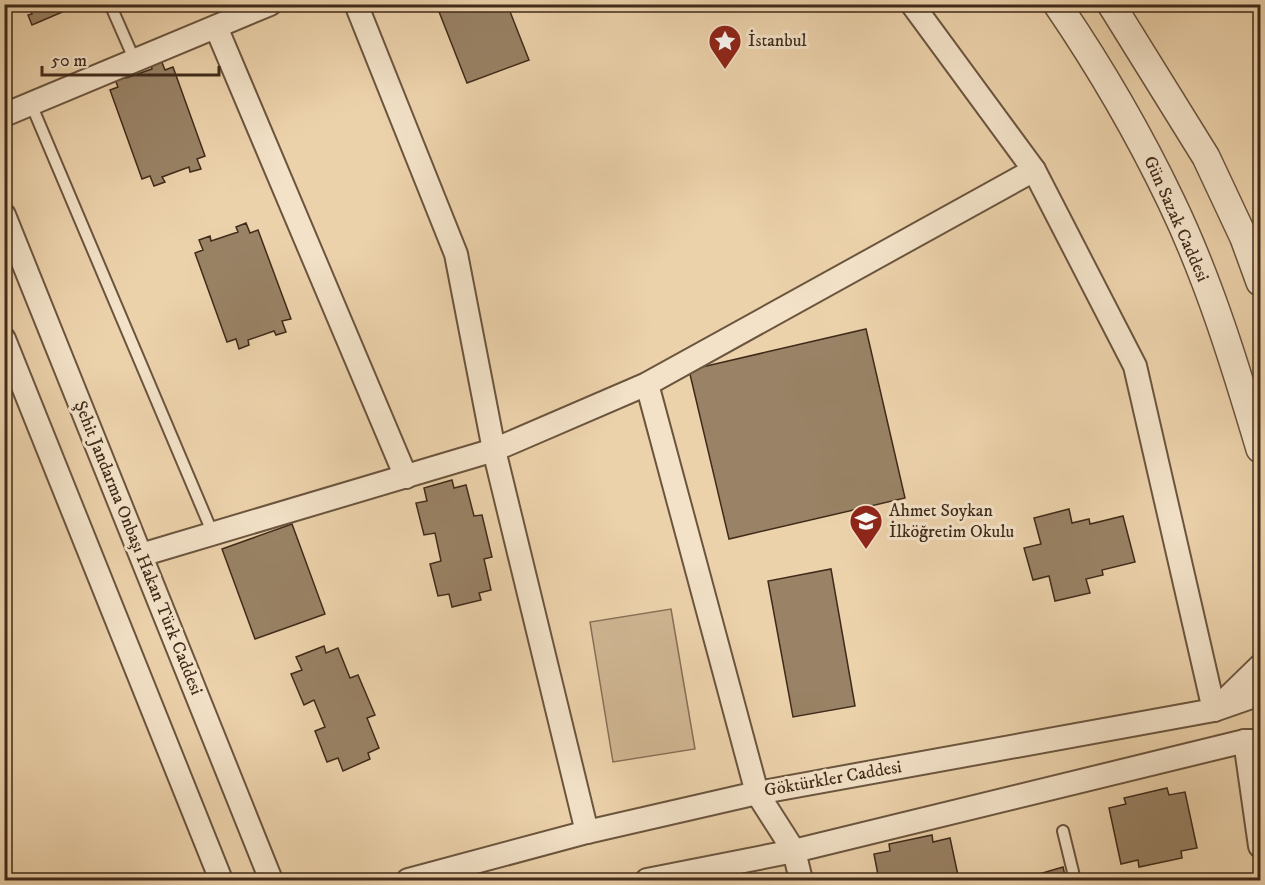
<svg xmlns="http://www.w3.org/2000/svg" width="1265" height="885" font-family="'IM FELL DW Pica',serif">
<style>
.green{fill:#cfb692;stroke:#887056;stroke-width:1.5}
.building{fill:#998265;stroke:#402b1a;stroke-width:1.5}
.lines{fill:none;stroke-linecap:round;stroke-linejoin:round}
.service-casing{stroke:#6b553e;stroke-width:14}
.minor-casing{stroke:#6b553e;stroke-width:26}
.tertiary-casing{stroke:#6b553e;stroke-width:30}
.service{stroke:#f3e2c8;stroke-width:10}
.minor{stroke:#f3e2c8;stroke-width:22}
.tertiary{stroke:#f3e2c8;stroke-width:27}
.labels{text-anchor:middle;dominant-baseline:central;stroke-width:6;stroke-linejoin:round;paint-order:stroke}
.poi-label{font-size:18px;fill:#402b1a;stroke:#f3e2c8;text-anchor:start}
.street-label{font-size:18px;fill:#402b1a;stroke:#f3e2c8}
</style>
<rect width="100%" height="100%" fill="#ecd2ab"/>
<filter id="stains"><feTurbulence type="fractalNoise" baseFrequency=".00333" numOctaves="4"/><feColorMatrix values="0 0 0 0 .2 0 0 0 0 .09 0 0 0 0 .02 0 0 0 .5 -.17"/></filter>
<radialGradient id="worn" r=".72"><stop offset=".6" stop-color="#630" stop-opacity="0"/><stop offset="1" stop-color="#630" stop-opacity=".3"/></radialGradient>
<polygon class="green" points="671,609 695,749 613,762 590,622"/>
<g class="building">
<polygon points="28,4 81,4 32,25 28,15 32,14"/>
<polygon points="436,4 507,4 529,60 467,83"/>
<polygon points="161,60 165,70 173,67 205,156 197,159 201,169 190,172 189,167 162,177 165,182 154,186 150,176 142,179 110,90 118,87 114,77 125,73 126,78 152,69 151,64"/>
<polygon points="246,223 250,233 258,230 291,319 282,321 286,332 276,335 274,331 248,340 249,345 239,349 236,339 227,342 195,253 203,250 199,240 210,236 211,241 238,232 236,227"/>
<polygon points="866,329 905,498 729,539 689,370"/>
<polygon points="452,480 454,488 466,485 474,516 482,515 492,557 484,559 491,590 479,593 481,600 452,607 449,594 438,596 430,564 441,561 435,533 424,535 416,503 427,501 424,488"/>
<polygon points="1069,509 1072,523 1089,519 1090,524 1123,516 1135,562 1102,570 1103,575 1086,579 1090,593 1055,601 1049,576 1033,580 1024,548 1041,544 1034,518"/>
<polygon points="292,524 325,614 255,639 222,549"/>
<polygon points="831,569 855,706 793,717 768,581"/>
<polygon points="324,646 326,653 338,648 350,678 358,675 375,715 367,718 379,748 368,753 370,759 343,771 338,758 327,762 315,731 325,727 314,700 304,705 291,674 302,670 296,657"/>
<polygon points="1167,788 1169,795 1185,792 1197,848 1181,851 1182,858 1139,867 1138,860 1121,864 1109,808 1126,804 1124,798"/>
<polygon points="932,835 933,842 950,838 959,880 879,880 874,854 890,851 889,844"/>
<polygon points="1063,867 1066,880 1037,880 1040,880 1039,874"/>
</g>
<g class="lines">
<defs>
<g id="service">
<polyline points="110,4 135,61"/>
<polyline points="31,104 213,534"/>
<polyline points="1063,831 1075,880"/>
</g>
<g id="minor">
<polyline points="356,4 456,254 494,450 587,832"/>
<polyline points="912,4 1034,170 1135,366 1214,710"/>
<polyline points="216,27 406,477"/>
<polyline points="4,115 270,4"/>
<polyline points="4,215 271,880"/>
<polyline points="4,339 221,880"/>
<polyline points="647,384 757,793 794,851 801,880"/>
<polyline points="141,555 494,450 647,384 1034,170"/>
<polyline points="1222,703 1260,666"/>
<polyline points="1245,741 1260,846"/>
<polyline points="408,880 587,832 757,793 1214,710 1260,694"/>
<polyline points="647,880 794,851 1245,741 1260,741"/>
</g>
<g id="tertiary">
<path d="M1057,4C1100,67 1138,132 1171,201C1209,280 1235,365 1260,449"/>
<polyline points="1111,4 1206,157 1244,238 1260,282"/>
</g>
</defs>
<use href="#service" class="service-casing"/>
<use href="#minor" class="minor-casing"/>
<use href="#tertiary" class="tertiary-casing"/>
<use href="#service" class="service"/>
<use href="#minor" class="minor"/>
<use href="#tertiary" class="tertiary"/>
</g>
<defs>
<symbol id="sight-pin" viewBox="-11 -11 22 30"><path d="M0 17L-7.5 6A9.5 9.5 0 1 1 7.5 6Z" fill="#8f2418" stroke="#f3e2c8"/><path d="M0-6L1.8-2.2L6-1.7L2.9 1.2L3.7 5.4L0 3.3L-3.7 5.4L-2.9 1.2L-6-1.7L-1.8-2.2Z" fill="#fff"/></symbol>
<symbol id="school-pin" viewBox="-11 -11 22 30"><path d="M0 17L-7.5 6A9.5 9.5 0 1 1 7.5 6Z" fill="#8f2418" stroke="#f3e2c8"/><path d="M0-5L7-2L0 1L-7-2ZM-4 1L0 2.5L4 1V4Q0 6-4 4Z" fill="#fff"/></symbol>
</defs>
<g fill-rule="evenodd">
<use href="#sight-pin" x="706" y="22" width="38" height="52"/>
<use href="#school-pin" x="847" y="502" width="38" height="52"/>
</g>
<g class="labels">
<g class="poi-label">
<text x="748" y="41">İstanbul</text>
<text x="889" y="511">Ahmet Soykan<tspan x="889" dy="21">İlköğretim Okulu</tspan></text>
</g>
<g class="street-label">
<text transform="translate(1176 219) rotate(66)">Gün Sazak Caddesi</text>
<text transform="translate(138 548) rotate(68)">Şehit Jandarma Onbaşı Hakan Türk Caddesi</text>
<text transform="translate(833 779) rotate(-10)">Göktürkler Caddesi</text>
</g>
</g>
<rect width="1265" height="885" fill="none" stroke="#ecd2ab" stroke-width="24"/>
<rect x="6" y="6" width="1253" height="873" fill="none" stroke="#402b1a" stroke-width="3"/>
<rect x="12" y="12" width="1241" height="861" fill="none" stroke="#402b1a" stroke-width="1.5"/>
<path d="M42 66v9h177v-9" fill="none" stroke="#402b1a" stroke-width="3"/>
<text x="51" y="66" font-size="18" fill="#402b1a" stroke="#f3e2c8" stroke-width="4.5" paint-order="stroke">50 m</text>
<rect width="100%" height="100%" filter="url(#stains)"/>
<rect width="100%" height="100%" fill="url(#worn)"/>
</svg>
